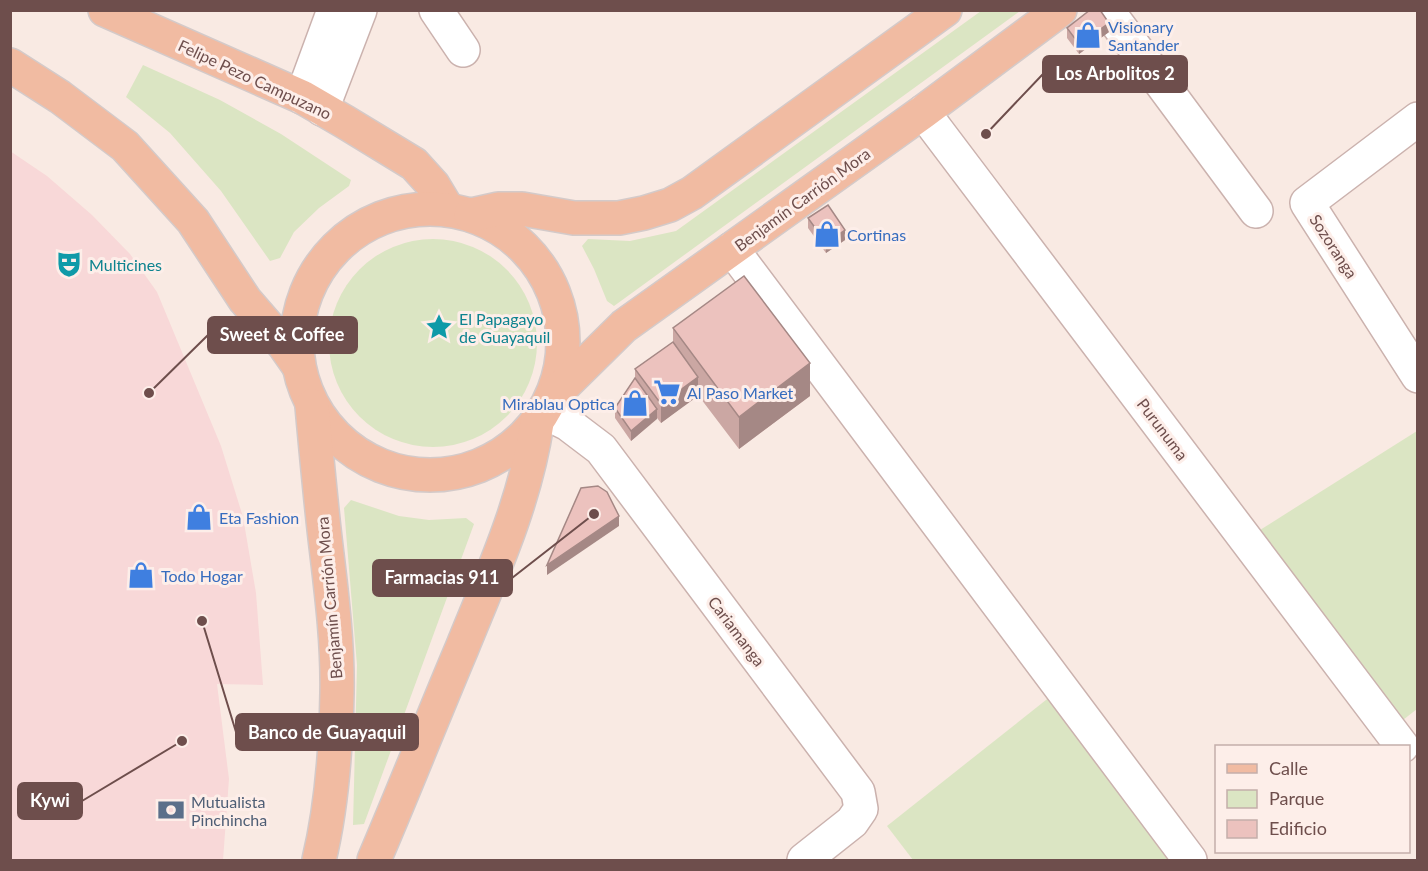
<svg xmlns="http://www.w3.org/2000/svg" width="1428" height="871" font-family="Lato,sans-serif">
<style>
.commercial{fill:#f8d8d8}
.green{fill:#dbe5c3}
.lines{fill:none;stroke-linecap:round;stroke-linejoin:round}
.minor-casing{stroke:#cbb2ae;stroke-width:36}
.major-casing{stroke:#d4cac9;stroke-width:36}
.minor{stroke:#fff;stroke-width:33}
.major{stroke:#f1bba2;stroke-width:33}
.wall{fill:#cba7a3}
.shaded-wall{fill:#a58885}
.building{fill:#ecc2be;stroke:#a58885;stroke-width:1.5}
.labels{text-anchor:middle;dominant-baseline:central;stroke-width:6;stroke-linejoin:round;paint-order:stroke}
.shop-label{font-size:16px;fill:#366cbe;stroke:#fdeee9;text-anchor:start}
.street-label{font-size:16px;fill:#6e4e4c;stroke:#fdeee9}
.culture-label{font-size:16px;fill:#0d838f;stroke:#fdeee9;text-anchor:start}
.service-label{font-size:16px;fill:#4e5e75;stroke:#fdeee9;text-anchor:start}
.leader{fill:none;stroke:#6e4e4c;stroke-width:2}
.callout-dot{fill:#6e4e4c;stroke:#fdeee9;stroke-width:2}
.callout{fill:#6e4e4c;stroke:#6e4e4c;stroke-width:2}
.callout-label{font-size:18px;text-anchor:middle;font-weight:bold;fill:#fff}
</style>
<rect width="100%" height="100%" fill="#f9eae3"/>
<polygon class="commercial" points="10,151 47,176 92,215 130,254 157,292 221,446 243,517 256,593 263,685 217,684 229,779 223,860 11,860"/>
<g class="green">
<polygon points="981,11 1020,11 614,306 607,301 594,269 582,246 588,239 630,241 676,231"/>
<polygon points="143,65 220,100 281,134 351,180 349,186 319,208 294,232 280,258 270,261 221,191 170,133 126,97"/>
<circle cx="433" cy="343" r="104"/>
<polygon points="1417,431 1417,709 1394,727 1252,535"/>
<polygon points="351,500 399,516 429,520 466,518 474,524 364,824 353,825 357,665 344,508"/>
<polygon points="1056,692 1179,860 913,860 887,826"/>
</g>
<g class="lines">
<defs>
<g id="minor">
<polyline points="436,10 463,50"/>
<polyline points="1107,10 1256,211"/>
<polyline points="302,97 334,10"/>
<polyline points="322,109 360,10"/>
<polyline points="923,112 1402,746"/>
<polyline points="1418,119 1307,203 1418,376"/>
<polyline points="732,249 1190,860"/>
<polyline points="544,412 568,424 601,449 858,792 861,809 852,822 804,860"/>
</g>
<g id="major">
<polyline points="105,10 302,97 345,122 414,164 433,185 448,210"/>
<polyline points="10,65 60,97 125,146 193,221 245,300 284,345 298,365"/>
<circle cx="430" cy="342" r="133"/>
<polyline points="471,215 498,209 522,209 574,218 619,218 644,213 670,205 692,193 945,10"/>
<polyline points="555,394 624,326 923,112 1060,10"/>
<path d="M312,406C316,450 320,494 325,538C331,589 338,641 337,693C336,749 332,806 319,860"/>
<path d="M374,860C404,790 432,719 462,648C492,574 525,503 537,423"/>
</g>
</defs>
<use href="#minor" class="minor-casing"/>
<use href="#major" class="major-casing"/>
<use href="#minor" class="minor"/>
<use href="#major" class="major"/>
</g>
<g class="wall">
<polygon points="1067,28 1109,32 1079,54 1067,38"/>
<polygon points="808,218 845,240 826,253 808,228"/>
<polygon points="673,328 810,396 739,449 698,395 661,423 657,418 631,441 615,418 615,408 635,378 635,369 673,342"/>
</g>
<g class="shaded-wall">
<polygon points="1109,23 1109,32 1079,54 1079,44"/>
<polygon points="845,230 845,240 826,253 826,243"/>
<polygon points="810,363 810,396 739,449 739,417"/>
<polygon points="698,377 698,396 661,423 661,404"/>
<polygon points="657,409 657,419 631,441 631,431"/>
<polygon points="619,516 619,526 547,575 547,565"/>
</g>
<g class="building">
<polygon points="1090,10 1100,10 1109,23 1079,44 1067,28"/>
<polygon points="828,205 845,230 826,243 808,218"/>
<polygon points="744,276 810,363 739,417 673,328"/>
<polygon points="673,342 698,377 661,404 635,369"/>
<polygon points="635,378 657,409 631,431 615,408"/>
<polygon points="598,486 607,492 619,516 547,565 581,488"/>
</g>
<defs>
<symbol id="shop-bare" viewBox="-9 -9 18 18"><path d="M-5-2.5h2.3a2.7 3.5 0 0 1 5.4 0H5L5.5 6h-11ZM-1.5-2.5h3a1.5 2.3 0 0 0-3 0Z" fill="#3f7fe0" stroke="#fdeee9" stroke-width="2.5" paint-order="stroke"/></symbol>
<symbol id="theatre-bare" viewBox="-9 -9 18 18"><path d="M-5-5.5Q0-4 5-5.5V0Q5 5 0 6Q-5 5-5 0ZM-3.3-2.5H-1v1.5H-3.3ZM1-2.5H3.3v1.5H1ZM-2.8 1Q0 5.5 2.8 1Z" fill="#0f9aa8" stroke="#fdeee9" stroke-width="2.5" paint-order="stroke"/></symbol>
<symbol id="sight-bare" viewBox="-9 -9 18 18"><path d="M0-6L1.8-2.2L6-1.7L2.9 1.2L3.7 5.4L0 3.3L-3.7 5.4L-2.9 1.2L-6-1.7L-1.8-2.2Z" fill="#0f9aa8" stroke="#fdeee9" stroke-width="2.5" paint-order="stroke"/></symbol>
<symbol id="supermarket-bare" viewBox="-9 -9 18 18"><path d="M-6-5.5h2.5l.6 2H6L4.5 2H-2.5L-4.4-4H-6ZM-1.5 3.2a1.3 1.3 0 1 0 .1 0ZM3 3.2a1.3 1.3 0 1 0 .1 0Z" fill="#3f7fe0" stroke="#fdeee9" stroke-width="2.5" paint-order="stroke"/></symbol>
<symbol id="bank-bare" viewBox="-9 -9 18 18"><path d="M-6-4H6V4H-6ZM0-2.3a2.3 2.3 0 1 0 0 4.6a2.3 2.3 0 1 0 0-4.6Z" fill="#5c6f8a" stroke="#fdeee9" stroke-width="2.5" paint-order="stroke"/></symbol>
</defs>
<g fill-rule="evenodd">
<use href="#shop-bare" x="1069" y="16" width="38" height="38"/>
<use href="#shop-bare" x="808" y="215" width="38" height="38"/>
<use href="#theatre-bare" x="50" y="245" width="38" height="38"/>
<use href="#sight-bare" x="420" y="308" width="38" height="38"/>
<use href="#supermarket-bare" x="648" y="373" width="38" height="38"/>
<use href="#shop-bare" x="616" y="384" width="38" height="38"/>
<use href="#shop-bare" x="180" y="498" width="38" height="38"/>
<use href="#shop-bare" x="122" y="556" width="38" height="38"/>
<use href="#bank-bare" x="152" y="791" width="38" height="38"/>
</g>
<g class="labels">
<g class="shop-label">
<text x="1108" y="26">Visionary<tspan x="1108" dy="18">Santander</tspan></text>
<text x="847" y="234">Cortinas</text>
<text x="687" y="392">Al Paso Market</text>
<text x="615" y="403" text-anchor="end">Mirablau Optica</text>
<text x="219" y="517">Eta Fashion</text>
<text x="161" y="575">Todo Hogar</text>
</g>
<g class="street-label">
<text transform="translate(255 79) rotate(25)">Felipe Pezo Campuzano</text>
<text transform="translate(802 199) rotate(-36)">Benjamín Carrión Mora</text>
<text transform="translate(1334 246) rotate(57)">Sozoranga</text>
<text transform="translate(1163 429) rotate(53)">Purunuma</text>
<text transform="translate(329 598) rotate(-95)">Benjamín Carrión Mora</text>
<text transform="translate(737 631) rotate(53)">Cariamanga</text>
</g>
<g class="culture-label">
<text x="89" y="264">Multicines</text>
<text x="459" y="318">El Papagayo<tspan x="459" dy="18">de Guayaquil</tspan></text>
</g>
<g class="service-label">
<text x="191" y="801">Mutualista<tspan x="191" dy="18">Pinchincha</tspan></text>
</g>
</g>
<path class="leader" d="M986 134L1043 74M149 393L208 335M594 514L512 578M202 621L236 732M182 741L82 801"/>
<g class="callout-dot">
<circle cx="986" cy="134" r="6"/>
<circle cx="149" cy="393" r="6"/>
<circle cx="594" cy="514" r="6"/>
<circle cx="202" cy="621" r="6"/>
<circle cx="182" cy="741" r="6"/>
</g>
<g class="callout">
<rect x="1043" y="56" width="144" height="36" rx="6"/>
<rect x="208" y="317" width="149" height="36" rx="6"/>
<rect x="373" y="560" width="139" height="36" rx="6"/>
<rect x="236" y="714" width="182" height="36" rx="6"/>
<rect x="18" y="783" width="64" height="36" rx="6"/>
</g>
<g class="callout-label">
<text x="1115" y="80">Los Arbolitos 2</text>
<text x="282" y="341">Sweet &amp; Coffee</text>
<text x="442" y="584">Farmacias 911</text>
<text x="327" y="739">Banco de Guayaquil</text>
<text x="50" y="807">Kywi</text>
</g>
<rect width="1428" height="871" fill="none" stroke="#6e4e4c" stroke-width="24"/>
<rect x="1215" y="745" width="195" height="108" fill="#fdeee9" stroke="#c4aeaa" stroke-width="1.5"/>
<rect x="1227" y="764" width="30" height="9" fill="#f1bba2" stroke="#c4aeaa" stroke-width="1.5"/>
<text x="1269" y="775" font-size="18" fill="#6e4e4c">Calle</text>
<rect x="1227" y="790" width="30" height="18" fill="#dbe5c3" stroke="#c4aeaa" stroke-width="1.5"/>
<text x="1269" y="805" font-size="18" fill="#6e4e4c">Parque</text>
<rect x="1227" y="820" width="30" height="18" fill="#ecc2be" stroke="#c4aeaa" stroke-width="1.5"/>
<text x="1269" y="835" font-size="18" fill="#6e4e4c">Edificio</text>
</svg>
